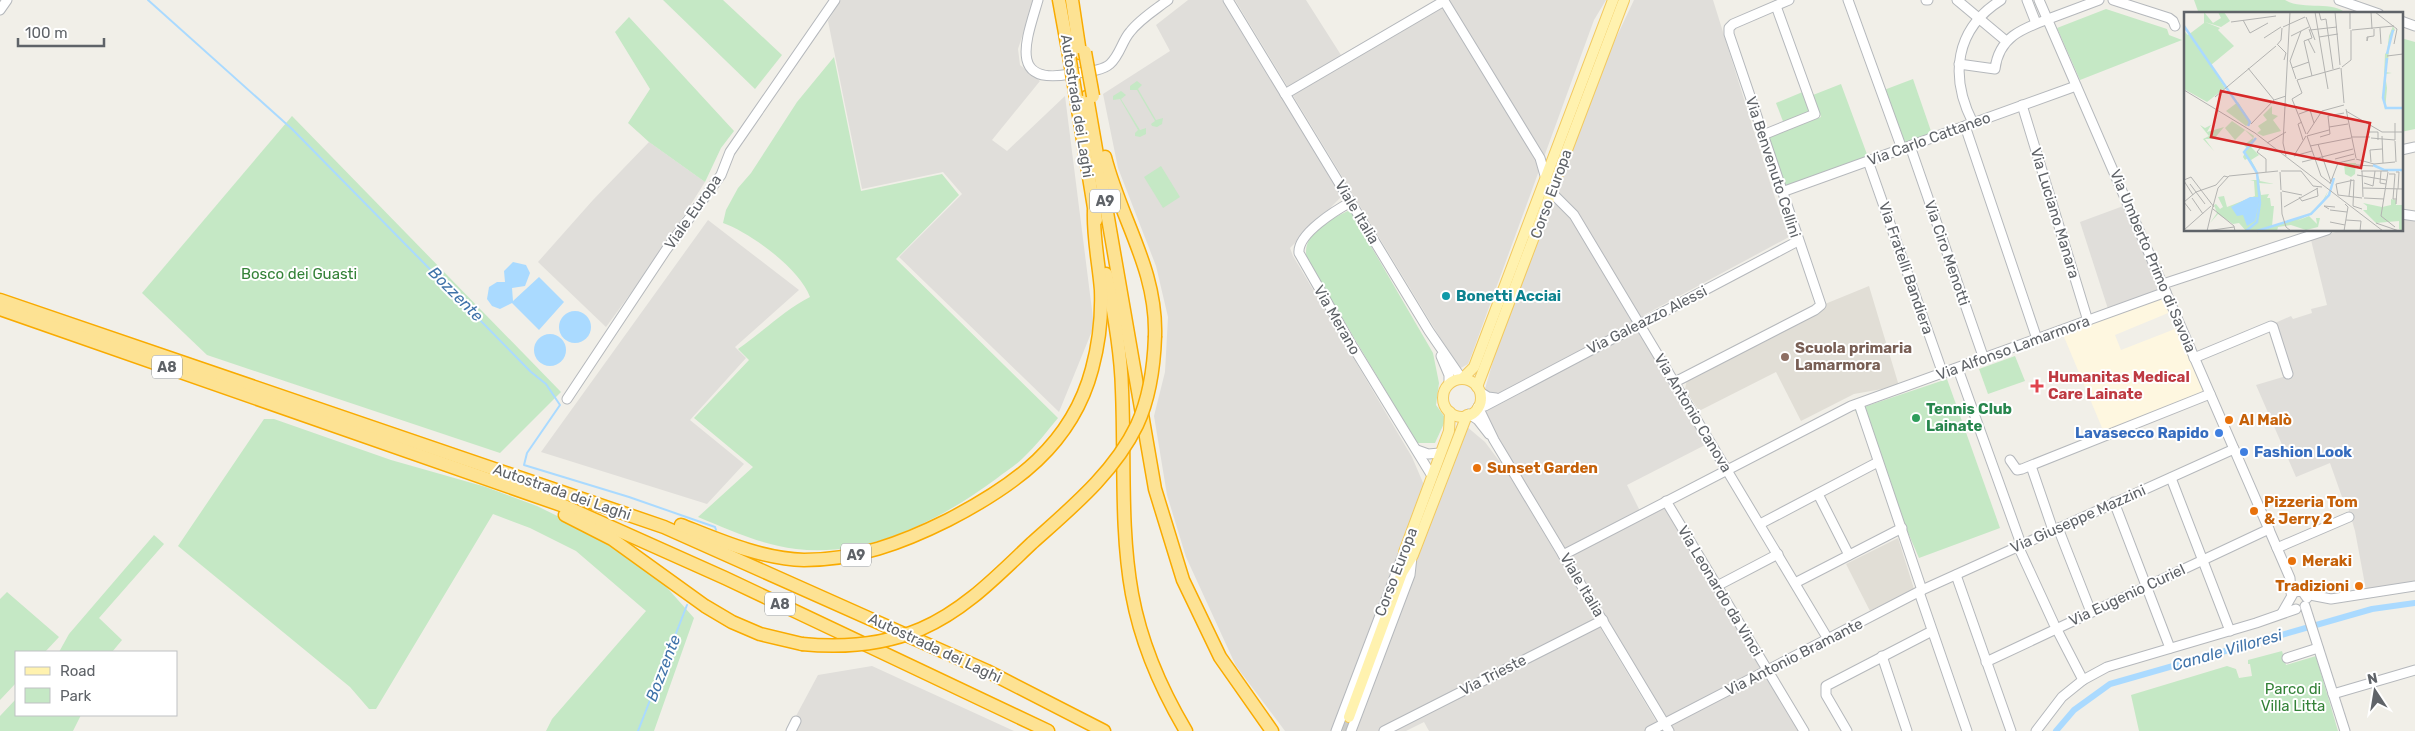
<svg xmlns="http://www.w3.org/2000/svg" width="2415" height="731" font-family="Rubik,sans-serif">
<style>
.commercial{fill:#fef7e0}
.industrial{fill:#e0deda}
.education{fill:#e1ded6}
.green{fill:#c5e8c5}
.water{fill:#aadaff}
.lines{fill:none;stroke-linecap:round;stroke-linejoin:round}
.stream{stroke:#aadaff;stroke-width:2}
.canal{stroke:#aadaff;stroke-width:6}
.major-tunnel{stroke:#ccccc8;stroke-width:10;stroke-dasharray:10 5;stroke-linecap:butt}
.minor-casing{stroke:#b5b8bc;stroke-width:11}
.major-casing{stroke:#f2c960;stroke-width:12}
.highway-casing{stroke:#f9ab00;stroke-width:15}
.minor{stroke:#fff;stroke-width:9}
.major{stroke:#fff2af;stroke-width:10}
.highway{stroke:#fde293;stroke-width:12}
.highway-bridge-casing{stroke:#f9ab00;stroke-width:15;stroke-linecap:butt}
.highway-bridge{stroke:#fde293;stroke-width:12}
.culture-dot{fill:#0f9aa8;stroke:#fff;stroke-width:2}
.education-dot{fill:#8d6e63;stroke:#fff;stroke-width:2}
.health-dot{fill:#e0444e;stroke:#fff;stroke-width:2}
.leisure-dot{fill:#2e9e5b;stroke:#fff;stroke-width:2}
.food-dot{fill:#e8710a;stroke:#fff;stroke-width:2}
.shop-dot{fill:#3f7fe0;stroke:#fff;stroke-width:2}
.labels{text-anchor:middle;dominant-baseline:central;stroke-width:4;stroke-linejoin:round;paint-order:stroke}
.shield{fill:#fff;stroke:#8f9295;stroke-width:1}
.shield-label{font-size:14px;font-weight:bold;fill:#5f6368}
.street-label{font-size:15px;fill:#5f6368;stroke:#fff}
.park-label{font-size:15px;fill:#348238;stroke:#fff}
.culture-label{font-size:15px;font-weight:bold;fill:#0d838f;stroke:#fff;text-anchor:start}
.education-label{font-size:15px;font-weight:bold;fill:#785e54;stroke:#fff;text-anchor:start}
.health-label{font-size:15px;font-weight:bold;fill:#be3a42;stroke:#fff;text-anchor:start}
.leisure-label{font-size:15px;font-weight:bold;fill:#27864d;stroke:#fff;text-anchor:start}
.food-label{font-size:15px;font-weight:bold;fill:#c56008;stroke:#fff;text-anchor:start}
.shop-label{font-size:15px;font-weight:bold;fill:#366cbe;stroke:#fff;text-anchor:end}
.water-label{font-size:16px;font-style:italic;fill:#4174aa;stroke:#fff}
.inset-river{fill:none;stroke:#aadaff;stroke-width:2.5}
.inset-road{fill:none;stroke:#b3b3b1;stroke-width:1}
.view{fill:#d62828;fill-opacity:0.15;stroke:#d62828;stroke-width:2.5}
.inset-edge{fill:none;stroke:#5f6368;stroke-width:2.5}
</style>
<rect width="100%" height="100%" fill="#f1efe8"/>
<polygon class="commercial" points="2165,293 2173,311 2115,335 2121,350 2180,327 2209,394 2105,435 2062,332"/>
<g class="industrial">
<polygon points="841,0 1034,0 1018,49 1020,65 1040,81 992,140 1007,151 1065,96 1094,326 1059,412 899,257 962,194 943,172 862,189 828,21"/>
<polygon points="1188,0 1222,0 1342,196 1290,248 1293,256 1412,457 1424,485 1332,731 1285,731 1236,666 1186,557 1167,495 1154,416 1165,372 1168,317 1156,266 1118,168 1103,94 1170,51 1156,25"/>
<polygon points="1235,0 1306,0 1341,55 1436,0 1606,0 1594,20 1472,354 1468,364 1459,369"/>
<polygon points="1634,0 1713,0 1773,192 1789,237 1644,315 1639,330 1709,443 1627,485 1643,517 1665,505 1715,587 1799,731 1672,731 1485,418 1485,389 1506,316 1607,57"/>
<polygon points="649,142 705,182 660,253 606,327 538,262 593,200"/>
<polygon points="2126,205 2165,291 2109,312 2080,222"/>
<polygon points="2401,217 2415,220 2415,583 2366,590 2355,531 2345,497 2342,497 2330,463 2296,477 2256,385 2290,375 2275,323 2291,316 2293,319 2312,313 2311,309 2327,305 2311,240 2342,230 2401,230"/>
<polygon points="708,220 799,290 735,347 746,358 690,420 744,464 707,504 541,452"/>
<polygon points="1466,426 1485,442 1506,470 1662,731 1429,731 1424,722 1406,731 1355,731"/>
<polygon points="872,666 1014,731 788,731 818,675"/>
</g>
<g class="education">
<polygon points="1869,286 1899,386 1854,394 1801,421 1776,372 1699,411 1685,389 1687,379 1825,307 1825,304"/>
<polygon points="1898,538 1914,589 1870,611 1846,564"/>
</g>
<g class="green">
<polygon points="663,0 723,0 782,55 755,89"/>
<path d="M2194,0H2285C2302,11 2335,0 2346,14H2199Z"/>
<polygon points="2106,9 2167,29 2169,35 2182,40 2080,80 2057,28"/>
<polygon points="629,17 734,131 721,148 705,182 649,142 628,123 650,89 615,32"/>
<polygon points="2401,38 2415,42 2415,129 2401,132"/>
<path d="M834,57L861,191L942,174L959,195L896,259L1058,418C1047,431 1036,446 1023,458C1015,466 1005,472 996,479C940,520 868,558 796,549C761,545 730,530 698,517L753,467L694,418L749,360L738,349C763,332 784,310 810,297C800,269 751,233 723,223L726,210L738,188L751,173L797,102Z"/>
<polygon points="1913,79 1932,134 1907,143 1903,142 1884,90"/>
<polygon points="1137,81 1142,85 1138,89 1156,120 1163,118 1162,124 1157,127 1152,126 1151,124 1155,121 1137,90 1130,90 1130,86"/>
<polygon points="1841,84 1868,157 1787,186 1784,185 1769,137 1821,117 1813,95"/>
<polygon points="1121,91 1126,95 1121,99 1140,130 1146,128 1146,134 1140,137 1135,136 1135,133 1138,130 1120,99 1113,100 1113,96"/>
<polygon points="1805,91 1810,109 1807,114 1784,124 1776,103"/>
<polygon points="292,116 561,392 500,453 207,355 142,293"/>
<polygon points="1161,166 1180,197 1163,208 1144,177"/>
<path d="M1350,210L1433,353L1439,383L1436,405L1446,419L1435,443H1417L1307,259C1300,234 1331,219 1350,210Z"/>
<polygon points="2015,356 2025,381 1988,394 1979,369"/>
<polygon points="1947,379 2000,528 1919,558 1855,410"/>
<polygon points="264,419 274,419 391,460 486,487 537,506 604,539 662,582 694,618 654,731 546,731 552,719 646,611 576,551 530,528 493,514 376,709 369,709 350,687 178,546"/>
<polygon points="154,535 164,544 99,618 122,640 112,652 59,652 69,634"/>
<polygon points="7,592 59,637 45,652 16,652 16,683 0,700 0,599"/>
<polygon points="2282,651 2286,665 2316,656 2338,731 2139,731 2131,695 2227,666 2236,669 2239,678 2252,676 2250,664 2248,664 2248,660"/>
<polygon points="16,699 16,715 81,715 73,731 0,731 0,716"/>
</g>
<g class="water">
<polygon points="513,262 526,265 530,273 525,286 512,288 513,301 539,277 564,302 539,330 512,303 500,309 492,306 487,299 489,287 497,282 505,282 504,271"/>
<circle cx="575" cy="327" r="16"/>
<circle cx="550" cy="350" r="16"/>
</g>
<g class="lines">
<g class="stream">
<polyline points="148,0 292,129 531,372 546,384 560,405 527,453 524,465 629,497 715,527 716,530"/>
<polyline points="638,731 687,605"/>
</g>
<polyline class="canal" points="2056,731 2074,710 2110,684 2372,609 2415,603"/>
<polyline class="major-tunnel" points="1343,731 1349,717"/>
<defs>
<g id="minor">
<path d="M1038,0C1027,38 1007,86 1070,74C1082,72 1101,72 1110,64C1120,55 1122,41 1130,32C1140,19 1155,10 1168,0"/>
<polyline points="1228,0 1429,331 1462,379"/>
<polyline points="1848,0 1902,149"/>
<polyline points="1926,0 1928,0"/>
<polyline points="1957,0 2006,41"/>
<polyline points="2027,0 2036,23"/>
<polyline points="2039,0 2277,548 2290,578 2291,593"/>
<polyline points="2113,0 2169,18 2173,21 2175,26"/>
<polyline points="2339,0 2379,14"/>
<polyline points="0,10 7,0"/>
<polyline points="2401,21 2415,26"/>
<path d="M1959,64L1995,69C1999,36 2024,28 2051,18C2067,12 2083,6 2099,0"/>
<polyline points="1285,94 1444,1 1540,158 1546,179"/>
<polyline points="2022,105 2088,321"/>
<path d="M1973,123C1949,76 1955,29 2001,0"/>
<polyline points="1965,126 2037,339"/>
<polyline points="1763,135 1815,114 1776,6"/>
<polyline points="1910,146 1984,359"/>
<polyline points="2401,150 2415,147"/>
<polyline points="1868,161 1943,374"/>
<polyline points="1551,192 1574,215 1828,639"/>
<polyline points="1782,192 2076,86"/>
<path d="M1351,202C1336,210 1297,234 1299,253L1350,342L1432,476"/>
<polyline points="2401,214 2415,216"/>
<polyline points="2163,284 2327,230"/>
<polyline points="1441,356 1449,375 1449,384"/>
<polyline points="2194,358 2271,326 2273,327 2288,374"/>
<polyline points="1958,369 2021,544"/>
<polyline points="1675,382 1815,310 1821,305 1729,34 1729,28 1733,24 1789,0"/>
<polyline points="1480,392 1488,397 1496,398"/>
<polyline points="567,399 666,250 721,175 730,152 835,0"/>
<polyline points="1859,404 1922,590"/>
<polyline points="1478,407 1494,440 1669,731"/>
<polyline points="1478,407 1485,406 1798,241"/>
<polyline points="1469,414 1478,420 1489,434"/>
<polyline points="1417,450 1428,454 1440,453"/>
<polyline points="2010,460 2017,470 2022,469 2210,394"/>
<polyline points="2031,466 2053,530"/>
<polyline points="2171,478 2230,631"/>
<polyline points="1818,494 1849,555"/>
<polyline points="1666,501 1804,731"/>
<polyline points="2114,502 2170,648"/>
<polyline points="1760,524 1878,462"/>
<polyline points="2058,528 2091,612"/>
<polyline points="2018,546 2054,624 2083,680"/>
<polyline points="2277,548 2349,517"/>
<polyline points="1563,555 1851,406 2166,292"/>
<polyline points="1956,575 2011,731"/>
<polyline points="1795,583 1902,528"/>
<polyline points="1717,586 1778,554"/>
<polyline points="1919,592 1967,731"/>
<polyline points="2305,594 2331,599 2415,586"/>
<polyline points="2305,606 2345,731"/>
<polyline points="2282,613 2294,592 2302,591 2307,598"/>
<polyline points="1882,656 1907,731"/>
<polyline points="2287,658 2318,648"/>
<polyline points="1986,662 2269,529"/>
<polyline points="2333,694 2415,670"/>
<polyline points="791,731 796,721"/>
<polyline points="1336,731 1403,555"/>
<polyline points="1351,731 1410,575 1412,557"/>
<polyline points="1384,731 1603,620"/>
<polyline points="1650,731 1922,590 2234,449"/>
<polyline points="1847,731 1826,695 1826,686 1932,631"/>
<polyline points="2036,731 2062,697 2083,680 2107,667 2256,623 2296,609"/>
</g>
<g id="major">
<polyline points="1462,379 1474,367 1613,0"/>
<circle cx="1462" cy="398" r="19"/>
<polyline points="1477,387 1624,0"/>
<polyline points="1403,569 1404,552 1449,431 1450,412"/>
<polyline points="1349,717 1402,573 1413,555 1467,415"/>
</g>
<g id="highway">
<polyline points="1059,0 1069,55"/>
<polyline points="1072,0 1080,53"/>
<polyline points="1076,97 1096,220"/>
<polyline points="1087,97 1155,489 1183,580 1220,657 1272,731"/>
<path d="M1105,157C1121,220 1157,269 1155,336"/>
<path d="M1106,274C1114,312 1121,351 1122,390C1125,458 1120,528 1132,594C1141,643 1161,689 1186,731"/>
<polyline points="0,300 664,527 987,671 1104,731"/>
<polyline points="0,309 564,506 725,578 1048,731"/>
<polyline points="565,515 612,539 705,606 732,622 760,634 802,644"/>
<path d="M681,525C719,540 762,559 804,560C856,560 902,543 948,520C1014,486 1072,445 1092,369C1099,343 1102,317 1101,290C1099,264 1093,238 1094,211"/>
</g>
</defs>
<use href="#minor" class="minor-casing"/>
<use href="#major" class="major-casing"/>
<use href="#highway" class="highway-casing"/>
<use href="#minor" class="minor"/>
<use href="#major" class="major"/>
<use href="#highway" class="highway"/>
<defs>
<g id="highway-bridge">
<polyline points="1085,52 1093,96"/>
<polyline points="1069,55 1076,97"/>
<path d="M802,644C842,648 883,645 921,629C965,610 998,575 1032,543C1071,508 1114,473 1137,425C1150,397 1154,367 1155,336"/>
</g>
</defs>
<use href="#highway-bridge" class="highway-bridge-casing"/>
<use href="#highway-bridge" class="highway-bridge"/>
</g>
<circle class="culture-dot" cx="1446" cy="296" r="5"/>
<circle class="education-dot" cx="1785" cy="357" r="5"/>
<path class="health-dot" d="M2034.5 378.5h5v5h5v5h-5v5h-5v-5h-5v-5h5z"/>
<circle class="leisure-dot" cx="1916" cy="418" r="5"/>
<g class="food-dot">
<circle cx="2229" cy="420" r="5"/>
<circle cx="1477" cy="468" r="5"/>
<circle cx="2254" cy="511" r="5"/>
<circle cx="2292" cy="561" r="5"/>
<circle cx="2359" cy="586" r="5"/>
</g>
<g class="shop-dot">
<circle cx="2219" cy="433" r="5"/>
<circle cx="2244" cy="452" r="5"/>
</g>
<g class="labels">
<g class="shield">
<rect x="1090" y="189.5" width="30" height="23" rx="4"/>
<rect x="152" y="355.5" width="30" height="23" rx="4"/>
<rect x="841" y="543.5" width="30" height="23" rx="4"/>
<rect x="765" y="592.5" width="30" height="23" rx="4"/>
</g>
<g class="shield-label">
<text x="1105" y="201">A9</text>
<text x="167" y="367">A8</text>
<text x="856" y="555">A9</text>
<text x="780" y="604">A8</text>
</g>
<g class="street-label">
<text transform="translate(1077 106) rotate(81)">Autostrada dei Laghi</text>
<text transform="translate(1929 139) rotate(-20)">Via Carlo Cattaneo</text>
<text transform="translate(1773 167) rotate(72)">Via Benvenuto Cellini</text>
<text transform="translate(1551 194) rotate(-70)">Corso Europa</text>
<text transform="translate(693 212) rotate(-55)">Viale Europa</text>
<text transform="translate(1357 212) rotate(59)">Viale Italia</text>
<text transform="translate(2055 213) rotate(73)">Via Luciano Manara</text>
<text transform="translate(1947 253) rotate(71)">Via Ciro Menotti</text>
<text transform="translate(2153 261) rotate(67)">Via Umberto Primo di Savoia</text>
<text transform="translate(1906 268) rotate(71)">Via Fratelli Bandiera</text>
<text transform="translate(1337 320) rotate(60)">Via Merano</text>
<text transform="translate(1647 320) rotate(-27)">Via Galeazzo Alessi</text>
<text transform="translate(2013 348) rotate(-20)">Via Alfonso Lamarmora</text>
<text transform="translate(1693 413) rotate(59)">Via Antonio Canova</text>
<text transform="translate(562 492) rotate(19)">Autostrada dei Laghi</text>
<text transform="translate(2078 519) rotate(-24)">Via Giuseppe Mazzini</text>
<text transform="translate(1396 572) rotate(-69)">Corso Europa</text>
<text transform="translate(1582 585) rotate(59)">Viale Italia</text>
<text transform="translate(1720 591) rotate(59)">Via Leonardo da Vinci</text>
<text transform="translate(2127 595) rotate(-25)">Via Eugenio Curiel</text>
<text transform="translate(935 648) rotate(25)">Autostrada dei Laghi</text>
<text transform="translate(1794 657) rotate(-27)">Via Antonio Bramante</text>
<text transform="translate(1493 675) rotate(-27)">Via Trieste</text>
</g>
<g class="park-label">
<text x="299" y="274">Bosco dei Guasti</text>
<text x="2293" y="689">Parco di<tspan x="2293" dy="17">Villa Litta</tspan></text>
</g>
<g class="culture-label">
<text x="1456" y="296">Bonetti Acciai</text>
</g>
<g class="education-label">
<text x="1795" y="348">Scuola primaria<tspan x="1795" dy="17">Lamarmora</tspan></text>
</g>
<g class="health-label">
<text x="2048" y="377">Humanitas Medical<tspan x="2048" dy="17">Care Lainate</tspan></text>
</g>
<g class="leisure-label">
<text x="1926" y="409">Tennis Club<tspan x="1926" dy="17">Lainate</tspan></text>
</g>
<g class="food-label">
<text x="2239" y="420">Al Malò</text>
<text x="1487" y="468">Sunset Garden</text>
<text x="2264" y="502">Pizzeria Tom<tspan x="2264" dy="17">&amp; Jerry 2</tspan></text>
<text x="2302" y="561">Meraki</text>
<text x="2349" y="586" text-anchor="end">Tradizioni</text>
</g>
<g class="shop-label">
<text x="2209" y="433">Lavasecco Rapido</text>
<text x="2254" y="452" text-anchor="start">Fashion Look</text>
</g>
<g class="water-label">
<text transform="translate(456 294) rotate(45)">Bozzente</text>
<text transform="translate(2227 650) rotate(-16)">Canale Villoresi</text>
<text transform="translate(663 668) rotate(-69)">Bozzente</text>
</g>
</g>
<g transform="translate(2184 12)">
<rect width="219" height="219" fill="#f1efe8"/>
<path d="M20,0L29,11L37,6L34,0H40L46,9L37,15L21,10L36,16L34,18L50,34L27,53L41,76L23,90L0,77V19L4,23L20,11ZM209,14L211,18L206,25L204,49L201,57V60L208,61L201,62L203,76L201,98L199,86L201,42L203,40L205,24ZM54,90L67,111L62,114L42,99ZM88,94V102L94,104L89,108L97,119L79,124L73,121L77,118L74,114L83,108L79,103ZM48,109L70,124L67,135L75,143L67,148L71,155L76,169L90,172L75,171L77,183L85,182L83,186H86L87,194H90L88,214L124,203L138,190L144,179L139,191L132,198L121,205L113,209L125,204L133,212L132,206H136L134,215L122,218L107,213L94,215L93,219H62L55,211L49,212L34,202L26,211L33,201L30,193L32,192L36,197L39,195L34,185L40,184L43,195L71,184L70,169L66,168H74L71,156L64,146L61,148L59,145L63,136L60,133L69,126L61,118L51,128L41,116ZM16,113L21,116L27,113L23,120L40,115L30,127H21L30,139L19,127L25,124ZM160,151H172L171,162L167,165L161,162ZM207,187L212,188V193H219V219L215,217V209L192,211L179,198H183V194L179,191L198,195L207,193Z" fill="#c5e8c5"/>
<path d="M66,185H75V191L71,209L63,214L59,203L53,204L47,195Z" fill="#aadaff"/>
<path class="inset-river" d="M0,14L66,110L64,114M203,42L209,18M203,46L199,86L202,96H219M64,146L60,140L72,126M189,153L200,158H219M62,219L73,210L76,191L73,161L64,146M73,219L127,202L145,183L150,166"/>
<path class="inset-road" d="M131,0L141,60M135,0L137,8L142,7L149,57M151,0L156,53M187,0L188,17M191,0L213,17M122,5L131,28M59,8L66,21L84,11M47,10L92,4M99,15L121,5M196,16L197,32M166,17V0M126,18L153,15M168,18L210,14M107,24L125,15M135,25L154,22M184,25L183,29V25L190,24V17M80,26L97,15M124,27L131,41M120,29L128,64M120,29L128,26L125,17M210,32L213,17M93,33L97,28L98,16M94,33L102,41L100,48M203,44L219,42M158,55L167,48V18M64,56L90,88L102,84M108,56L125,50M157,56L160,91M141,60L144,77M112,67L106,49L117,19M113,68L118,81L108,87L122,122M113,68L156,56M0,78L71,121L199,219M31,85L92,34M162,97L172,146M162,99L198,120H219M115,102L126,98L130,111M118,110L114,112L119,128M211,111V128M67,112L90,88M145,115L164,112M145,118L123,124L137,164L146,171M183,120H194V128M123,122L138,99L160,93M198,124L199,151M136,125L146,122L144,104L160,101M167,125H186M187,126L211,128M211,129L212,150M83,131L102,120M134,132L147,170M126,134L167,126M77,135L73,140L82,147V160M111,142L122,124M102,144L99,131L106,0M110,144L128,139M151,147L170,142M172,147L190,152L211,150M118,150L169,137M187,150L186,138L198,137M172,153L189,154M97,159H117L129,174L138,175M177,159H204M178,159L179,185M197,159L196,171L202,172M96,160L97,178M204,160L197,204L211,215M212,160H215L214,177M205,162H211L209,187H213M173,163L202,168M0,168L7,165L30,195M170,168L169,194L178,197M0,169L9,183M180,171L189,174L191,159M6,172L21,192M146,172L154,151L171,147M179,176L219,177M98,179L118,183M97,180L98,202L102,215L107,219M154,183L152,172L170,168M154,183L178,186M165,184L167,167M115,185L118,189L134,184L133,176M8,186L19,202M180,186L200,187M212,192L213,177M100,195L134,176M29,197L50,214L51,219M145,197L140,194L151,195M28,198L34,176L45,164L94,159M146,198L163,200M7,199L0,190L12,180L32,173L40,164L44,165M162,208L177,209L176,219M146,210L161,213M192,211L215,219M0,218L27,194M22,219L50,215M23,219L28,198M160,219L164,195L161,192"/>
<path class="view" d="M37,79L186,111L177,156L27,125Z"/>
<rect width="219" height="219" class="inset-edge"/>
</g>
<rect x="15" y="651" width="162" height="65" fill="#ffffff" stroke="#bfc1c3"/>
<rect x="25" y="667" width="25" height="8" fill="#fff2af" stroke="#bfc1c3"/>
<text x="60" y="676" font-size="15" fill="#5f6368">Road</text>
<rect x="25" y="688" width="25" height="15" fill="#c5e8c5" stroke="#bfc1c3"/>
<text x="60" y="701" font-size="15" fill="#5f6368">Park</text>
<g transform="translate(2375 691) rotate(348)" stroke="#ffffff" stroke-width="4" paint-order="stroke">
<path d="M0-4L9 19L0 12L-9 19Z" fill="#5f6368"/>
<text y="-8" font-size="14" font-weight="bold" text-anchor="middle" fill="#5f6368">N</text>
</g>
<path d="M18 38v8h86v-8" fill="none" stroke="#5f6368" stroke-width="2.5"/>
<text x="25" y="38" font-size="15" fill="#5f6368" stroke="#ffffff" stroke-width="4" paint-order="stroke">100 m</text>
</svg>
